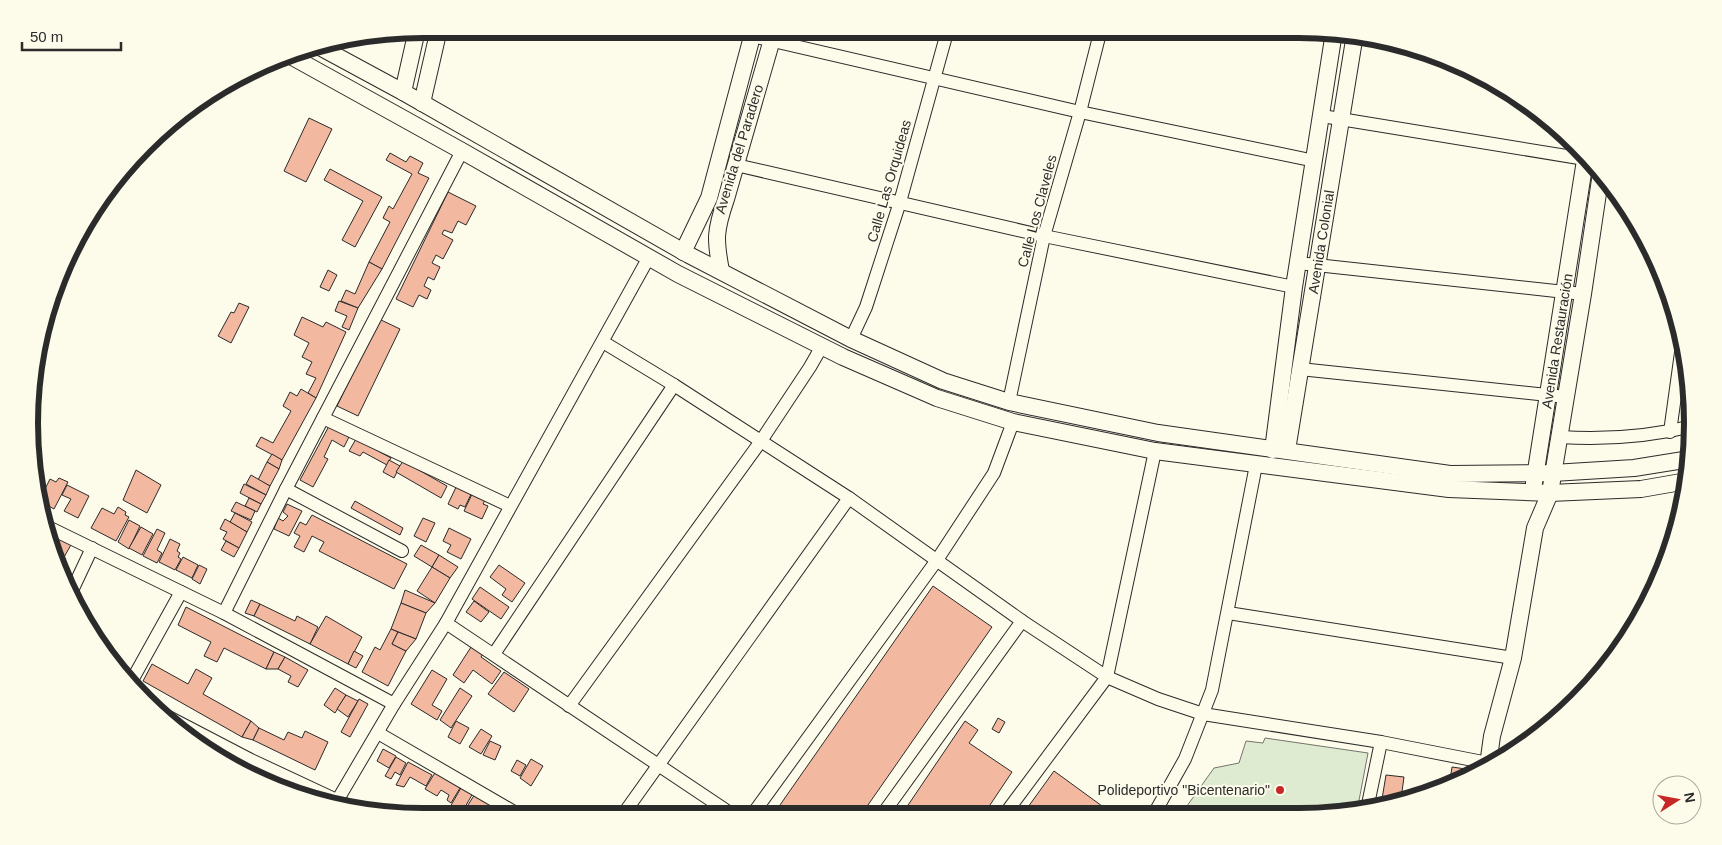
<svg xmlns="http://www.w3.org/2000/svg" width="1722" height="845" font-family="Arial,sans-serif">
<style>
.green{fill:#deebd1;stroke:#74746e}
.building{fill:#f2b8a0;stroke:#2b2b2b}
.lines{fill:none;stroke-linecap:round;stroke-linejoin:round}
.street-casing{stroke:#2b2b2b;stroke-width:14}
.secondary-casing{stroke:#2b2b2b;stroke-width:18}
.street{stroke:#fdfbea;stroke-width:12}
.secondary{stroke:#fdfbea;stroke-width:16}
.poi-dot{fill:#c62828;stroke:#fdfbea;stroke-width:2}
.labels{text-anchor:middle;dominant-baseline:central;stroke-width:4;stroke-linejoin:round;paint-order:stroke}
.street-label{font-size:14px;fill:#2b2b2b;stroke:#fdfbea}
.poi-label{font-size:14px;fill:#2b2b2b;stroke:#fdfbea;text-anchor:end}
.rim{fill:none;stroke:#2b2b2b;stroke-width:6}
</style>
<rect width="100%" height="100%" fill="#fdfbea"/>
<polygon class="green" points="1265,738 1368,753 1357,811 1351,813 1182,813 1214,768 1239,763 1246,741 1263,743"/>
<g class="building">
<polygon points="309,118 332,129 306,182 284,171"/>
<polygon points="390,153 406,162 410,156 423,163 418,173 429,178 382,269 369,262 390,222 383,218 389,206 393,209 412,174 386,160"/>
<polygon points="330,169 382,197 355,247 342,240 363,201 324,180"/>
<polygon points="448,192 476,206 466,225 458,221 452,233 444,230 442,234 453,240 443,259 436,255 432,263 440,267 434,280 428,277 424,286 431,290 427,299 419,295 413,307 396,299"/>
<polygon points="80,233 87,235 75,257 68,254"/>
<polygon points="369,262 382,269 358,308 341,301 346,290 355,294"/>
<polygon points="328,270 337,275 329,291 320,287"/>
<polygon points="339,301 358,308 349,330 342,327 347,316 335,311"/>
<polygon points="239,303 249,307 231,343 218,336 231,312 234,313"/>
<polygon points="302,317 323,327 326,322 346,332 316,398 308,393 316,378 306,374 312,362 302,357 309,343 294,335"/>
<polygon points="379,319 400,329 358,416 337,406"/>
<polygon points="301,389 316,398 282,460 256,446 261,437 273,443 291,411 283,406 290,392 297,396"/>
<polygon points="329,426 349,437 344,447 332,440 324,457 328,459 313,487 300,480"/>
<polygon points="356,439 391,458 387,465 363,452 360,456 349,451"/>
<polygon points="272,454 282,460 279,469 267,462"/>
<polygon points="389,460 400,466 394,478 383,472"/>
<polygon points="403,461 447,486 441,498 396,472"/>
<polygon points="267,462 279,469 270,486 258,480"/>
<polygon points="136,470 161,485 147,513 123,500"/>
<polygon points="251,475 270,486 266,495 246,484"/>
<polygon points="59,478 68,482 54,509 45,504 48,498 42,495 50,479 56,482"/>
<polygon points="458,483 473,490 465,507 460,505 458,509 448,504"/>
<polygon points="244,484 266,495 261,504 240,493"/>
<polygon points="67,485 89,496 78,518 64,511 71,499 62,495"/>
<polygon points="474,490 487,496 483,504 488,506 482,519 464,511"/>
<polygon points="249,498 261,504 257,512 245,506"/>
<polygon points="355,501 403,528 400,535 351,508"/>
<polygon points="236,502 255,511 251,520 231,511"/>
<polygon points="287,504 302,511 289,536 274,529 278,518 283,521 288,516 283,512"/>
<polygon points="118,507 126,512 125,515 129,517 116,541 91,528 102,508 114,514"/>
<polygon points="235,513 252,522 247,532 230,522"/>
<polygon points="312,515 407,564 394,589 319,551 324,542 312,536 304,552 294,547 300,536 294,533 300,522 306,525"/>
<polygon points="423,518 435,523 426,542 414,536"/>
<polygon points="225,519 247,532 239,548 223,539 227,532 220,529"/>
<polygon points="129,520 140,526 129,549 118,542"/>
<polygon points="141,527 153,534 142,555 129,548"/>
<polygon points="449,528 471,539 461,559 447,552 451,545 443,541"/>
<polygon points="157,529 165,533 157,550 162,553 157,563 143,556"/>
<polygon points="52,533 72,543 63,559 57,556 51,536"/>
<polygon points="170,539 180,544 177,551 180,553 178,557 181,559 175,570 159,562"/>
<polygon points="226,541 239,548 234,557 221,550"/>
<polygon points="421,545 439,555 432,567 414,556"/>
<polygon points="439,555 458,567 450,578 432,567"/>
<polygon points="183,557 198,565 192,578 176,570"/>
<polygon points="199,565 207,569 200,584 192,579"/>
<polygon points="499,565 525,583 512,602 502,595 506,589 490,577"/>
<polygon points="432,567 450,578 435,603 417,591"/>
<polygon points="933,586 992,627 861,815 773,815"/>
<polygon points="480,587 509,607 501,619 472,599"/>
<polygon points="405,590 435,603 426,613 401,603"/>
<polygon points="251,600 260,604 254,616 245,613"/>
<polygon points="474,601 489,612 481,622 466,612"/>
<polygon points="401,603 426,613 416,639 391,629"/>
<polygon points="260,604 295,621 297,616 318,627 310,644 254,616"/>
<polygon points="186,607 274,652 266,669 224,648 217,662 204,656 211,642 178,625"/>
<polygon points="326,616 362,637 348,664 310,644"/>
<polygon points="391,629 398,632 392,644 406,651 388,686 362,672 375,647 380,650"/>
<polygon points="398,632 416,639 406,651 392,644"/>
<polygon points="473,644 484,652 481,657 501,671 492,684 473,670 464,683 453,675"/>
<polygon points="354,651 363,656 356,668 348,664"/>
<polygon points="274,652 285,657 278,669 266,669"/>
<polygon points="285,657 308,670 298,687 288,682 291,676 278,669"/>
<polygon points="152,664 188,684 196,669 212,678 203,694 251,721 242,737 143,681"/>
<polygon points="432,670 447,679 432,705 442,711 437,720 411,704"/>
<polygon points="504,672 529,689 514,712 488,694"/>
<polygon points="335,688 346,695 335,713 324,705"/>
<polygon points="460,688 472,696 451,728 440,720"/>
<polygon points="346,695 358,701 348,717 337,709"/>
<polygon points="359,699 368,704 350,737 341,732"/>
<polygon points="998,718 1005,722 999,733 992,729"/>
<polygon points="251,721 259,728 253,740 242,737"/>
<polygon points="456,721 469,728 460,744 448,737"/>
<polygon points="965,721 978,730 969,743 1012,772 984,814 902,814"/>
<polygon points="259,728 284,740 288,732 302,738 305,731 328,742 315,770 253,740"/>
<polygon points="481,729 492,736 481,754 469,747"/>
<polygon points="490,741 501,746 495,760 483,755"/>
<polygon points="383,749 396,756 389,768 377,761"/>
<polygon points="396,757 406,763 400,775 395,772 391,779 385,776"/>
<polygon points="531,759 543,766 531,786 520,778"/>
<polygon points="517,760 526,765 520,776 511,771"/>
<polygon points="408,762 432,775 426,786 410,777 404,787 396,785"/>
<polygon points="1452,767 1466,769 1465,778 1449,787"/>
<polygon points="436,771 463,783 451,803 447,800 449,795 441,790 437,796 425,789"/>
<polygon points="1054,771 1113,814 1023,814"/>
<polygon points="1386,775 1404,777 1401,799 1381,805"/>
<polygon points="462,786 473,793 460,816 445,816"/>
<polygon points="475,794 503,813 501,816 461,816"/>
</g>
<g class="lines">
<defs>
<g id="street">
<polyline points="1318,31 1334,34"/>
<polyline points="752,36 1080,112 1315,161"/>
<polyline points="1322,116 1591,160"/>
<polyline points="736,165 1044,236 1294,287"/>
<polyline points="1298,263 1583,294"/>
<polyline points="851,339 866,307 900,202 948,29"/>
<polyline points="603,342 674,385 849,498 1022,621 1107,677 1158,699 1203,714 1381,742 1488,763"/>
<polyline points="1300,369 1566,397"/>
<polyline points="1009,402 1044,236 1080,112 1101,29"/>
<polyline points="323,418 510,506"/>
<polyline points="1670,432 1683,338"/>
<path d="M1560,437C1607,440 1648,437 1693,426"/>
<polyline points="286,489 402,551"/>
<polyline points="48,527 224,613 394,704"/>
<polyline points="69,597 92,548"/>
<polyline points="224,613 286,489 462,151"/>
<polyline points="1228,613 1513,658"/>
<polyline points="446,623 733,815"/>
<polyline points="494,654 674,385"/>
<polyline points="131,682 181,592"/>
<polyline points="569,706 761,441 810,367 822,346"/>
<polyline points="157,711 251,760 358,810"/>
<polyline points="378,733 521,816"/>
<polyline points="337,801 394,704 446,623 649,257"/>
<polyline points="1367,809 1381,742"/>
<polyline points="1005,814 1107,677 1155,451"/>
<polyline points="1154,814 1185,759 1212,690 1256,465"/>
<polyline points="752,815 937,560 994,473 1013,422"/>
<polyline points="882,815 1022,621"/>
<polyline points="622,816 849,498"/>
</g>
<g id="secondary">
<polyline points="318,46 403,92 689,255 851,339 943,381 1009,402 1158,433 1450,474 1553,473 1634,468 1690,459"/>
<polyline points="287,54 462,151 678,274 843,357 937,398 1013,422 1155,451 1449,489 1550,493 1641,489 1687,481"/>
<polyline points="403,92 417,30"/>
<polyline points="422,103 439,29"/>
<polyline points="683,252 709,198 754,29"/>
<path d="M721,271C715,239 715,231 726,199L775,29"/>
<polyline points="1273,450 1294,287 1334,32"/>
<polyline points="1287,450 1355,34"/>
<polyline points="1534,483 1586,154"/>
<polyline points="1488,765 1492,736 1513,658 1535,528 1550,493 1583,294 1601,173"/>
</g>
</defs>
<use href="#street" class="street-casing"/>
<use href="#secondary" class="secondary-casing"/>
<use href="#street" class="street"/>
<use href="#secondary" class="secondary"/>
</g>
<circle class="poi-dot" cx="1280" cy="790" r="5"/>
<g class="labels">
<g class="street-label">
<text transform="translate(739 149) rotate(-73)">Avenida del Paradero</text>
<text transform="translate(889 181) rotate(-74)">Calle Las Orquideas</text>
<text transform="translate(1037 211) rotate(-75)">Calle Los Claveles</text>
<text transform="translate(1321 242) rotate(-81)">Avenida Colonial</text>
<text transform="translate(1557 341) rotate(-81)">Avenida Restauración</text>
</g>
<g class="poi-label">
<text x="1270" y="790">Polideportivo "Bicentenario"</text>
</g>
</g>
<path d="M0 0H1722V845H0ZM423 38H1299A385 385 0 0 1 1684 423V423A385 385 0 0 1 1299 808H423A385 385 0 0 1 38 423V423A385 385 0 0 1 423 38Z" fill="#fdfbea" fill-rule="evenodd"/>
<path class="rim" d="M423 38H1299A385 385 0 0 1 1684 423V423A385 385 0 0 1 1299 808H423A385 385 0 0 1 38 423V423A385 385 0 0 1 423 38Z"/>
<g transform="translate(1677 800) rotate(79)"><circle r="24" fill="#fdfbea" stroke="#a9a89e"/>
<path d="M0-4L9 19L0 12L-9 19Z" fill="#c62828"/>
<text y="-8" font-size="14" font-weight="bold" text-anchor="middle" fill="#2b2b2b">N</text>
</g>
<path d="M22 42v8h99v-8" fill="none" stroke="#2b2b2b" stroke-width="2.5"/>
<text x="30" y="42" font-size="15" fill="#2b2b2b" stroke="#fdfbea" stroke-width="4" paint-order="stroke">50 m</text>
</svg>
